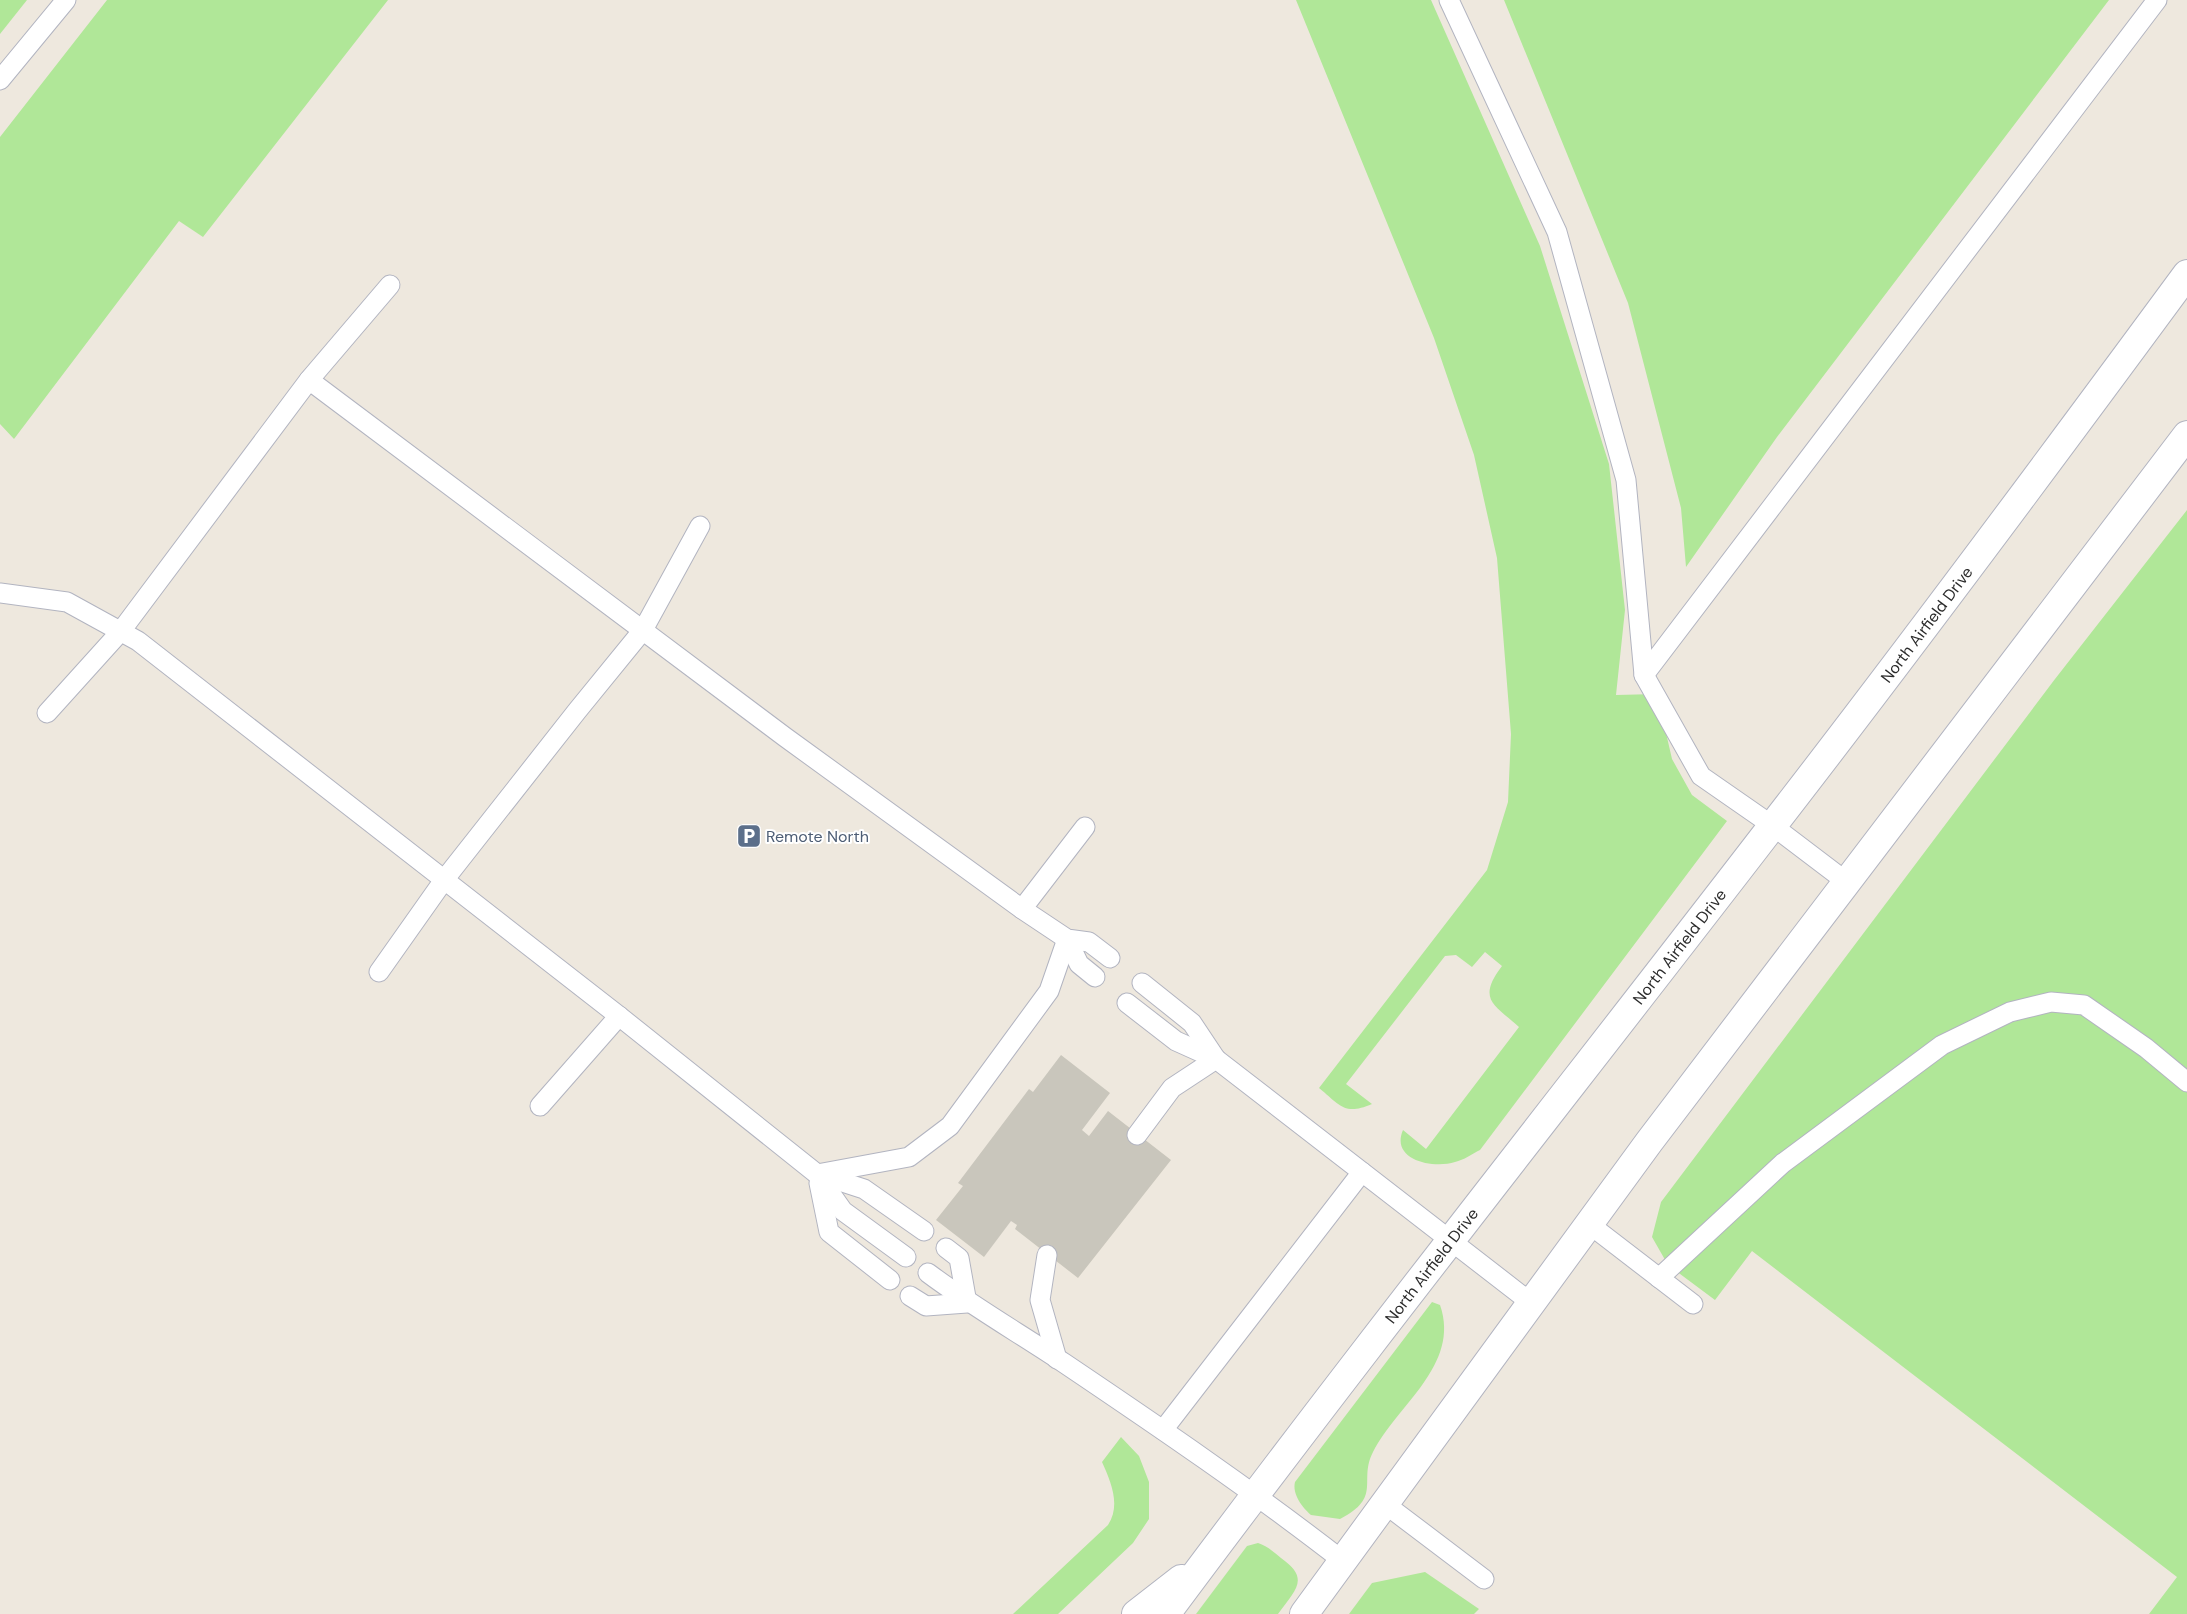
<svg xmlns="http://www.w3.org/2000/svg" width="2187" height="1614" font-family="'DM Sans',sans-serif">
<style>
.green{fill:#b0e798}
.building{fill:#c9c6bc}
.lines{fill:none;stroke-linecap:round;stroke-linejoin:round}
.lane-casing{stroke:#b2b4c0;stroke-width:21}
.secondary-casing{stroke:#b2b4c0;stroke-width:30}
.lane{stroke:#fff;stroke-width:19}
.secondary{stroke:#fff;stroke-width:28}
.labels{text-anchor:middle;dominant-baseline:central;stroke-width:4;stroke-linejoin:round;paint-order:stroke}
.street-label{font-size:16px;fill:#2c2c2c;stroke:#fff}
.service-label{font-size:16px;fill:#4e5e75;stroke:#fff;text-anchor:start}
</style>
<rect width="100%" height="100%" fill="#eee8de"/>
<g class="green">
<polygon points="0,0 27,0 0,34"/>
<polygon points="107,0 388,0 203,237 179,221 14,439 0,424 0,137"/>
<path d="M1296,0H1431L1540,246L1609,464L1625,610L1616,695L1657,694L1672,759L1692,795L1727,821L1480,1150C1472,1154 1464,1160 1455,1162C1433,1169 1390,1160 1403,1130L1426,1149L1519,1027C1495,1005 1476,1000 1502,966L1485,952L1472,967L1456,955L1445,956L1346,1084L1372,1104C1344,1116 1340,1105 1319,1088L1487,870L1508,802L1511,734L1497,558L1474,455L1434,338Z"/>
<polygon points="1504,0 2109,0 1777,437 1686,567 1681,508 1628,303"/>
<polygon points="2187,510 2187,1614 2149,1614 2177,1577 1752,1251 1715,1300 1668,1265 1652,1237 1661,1202 2055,679"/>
<path d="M1432,1302L1440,1305C1461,1365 1396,1406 1373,1452C1358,1481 1383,1497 1340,1519L1311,1515C1302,1507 1292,1494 1295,1482Z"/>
<path d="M1121,1437L1139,1456L1149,1482V1519L1133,1543L1058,1614H1013L1108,1525C1121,1505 1111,1482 1102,1462Z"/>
<path d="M1258,1543C1267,1546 1274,1552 1281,1558C1311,1579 1295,1590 1278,1614H1196L1247,1546Z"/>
<polygon points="1425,1572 1479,1609 1474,1614 1349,1614 1372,1583"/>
</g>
<polygon class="building" points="1061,1055 1110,1093 1082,1130 1089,1136 1108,1111 1171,1160 1078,1278 1015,1229 1017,1225 1011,1221 984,1257 936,1220 963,1186 958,1183 1029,1089 1033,1092"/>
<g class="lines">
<defs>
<g id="lane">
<polyline points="1449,0 1557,232 1626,480 1644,675 1701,776 1773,826 1848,883"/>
<polyline points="0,80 66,0"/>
<polyline points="309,380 390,285"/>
<polyline points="0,593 67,602 138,641 619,1016 817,1174 843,1211 906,1257"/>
<polyline points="1644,675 2157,0"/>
<polyline points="47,713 121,631 309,380 785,737 1022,909 1067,939 1089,942 1110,958"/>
<polyline points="1022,909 1085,827"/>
<polyline points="1067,939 1079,964 1095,977"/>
<polyline points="379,972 444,880 577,711 643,630 700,526"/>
<polyline points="1142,983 1192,1023 1216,1059"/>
<polyline points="1127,1003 1176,1041 1216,1059"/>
<polyline points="540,1106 619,1016"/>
<polyline points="1137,1135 1172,1088 1216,1059 1530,1302"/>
<polyline points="817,1174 909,1157 950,1126 1049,991 1067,939"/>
<polyline points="821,1175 864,1189 924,1231"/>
<polyline points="819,1183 829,1232 890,1280"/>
<polyline points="1589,1224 1693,1304"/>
<polyline points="1047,1255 1040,1300 1057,1359"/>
<path d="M928,1273C972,1306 1019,1333 1064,1363C1159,1427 1253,1491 1343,1561"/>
<polyline points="1659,1278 1783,1163 1942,1045 2010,1012 2051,1002 2084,1005 2146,1048 2187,1082"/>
<polyline points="910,1296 926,1306 967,1303 959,1258 946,1248"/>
<polyline points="1163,1430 1362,1172"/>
<polyline points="1385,1504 1484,1579"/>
</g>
<g id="secondary">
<polyline points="1136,1614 1181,1579"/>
<path id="s1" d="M1166,1614C1363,1349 1569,1090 1770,829C1912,646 2050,460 2187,274"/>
<polyline points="1304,1614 1649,1142 2187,435"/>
</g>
</defs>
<use href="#lane" class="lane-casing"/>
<use href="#secondary" class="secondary-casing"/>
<use href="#lane" class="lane"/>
<use href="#secondary" class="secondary"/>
</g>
<defs>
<symbol id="parking-square" viewBox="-11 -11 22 22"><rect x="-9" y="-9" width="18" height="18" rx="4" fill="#5c6f8a" stroke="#fff"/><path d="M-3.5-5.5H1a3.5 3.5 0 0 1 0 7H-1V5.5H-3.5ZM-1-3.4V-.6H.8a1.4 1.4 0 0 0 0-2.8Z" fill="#fff"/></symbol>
</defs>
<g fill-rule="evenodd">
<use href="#parking-square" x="735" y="822" width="28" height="28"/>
</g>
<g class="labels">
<g class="street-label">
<text stroke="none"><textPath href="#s1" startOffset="1248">North Airfield Drive</textPath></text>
<text stroke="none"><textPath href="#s1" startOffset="842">North Airfield Drive</textPath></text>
<text stroke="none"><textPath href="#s1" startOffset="438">North Airfield Drive</textPath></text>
</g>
<g class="service-label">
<text x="766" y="836">Remote North</text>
</g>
</g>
</svg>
